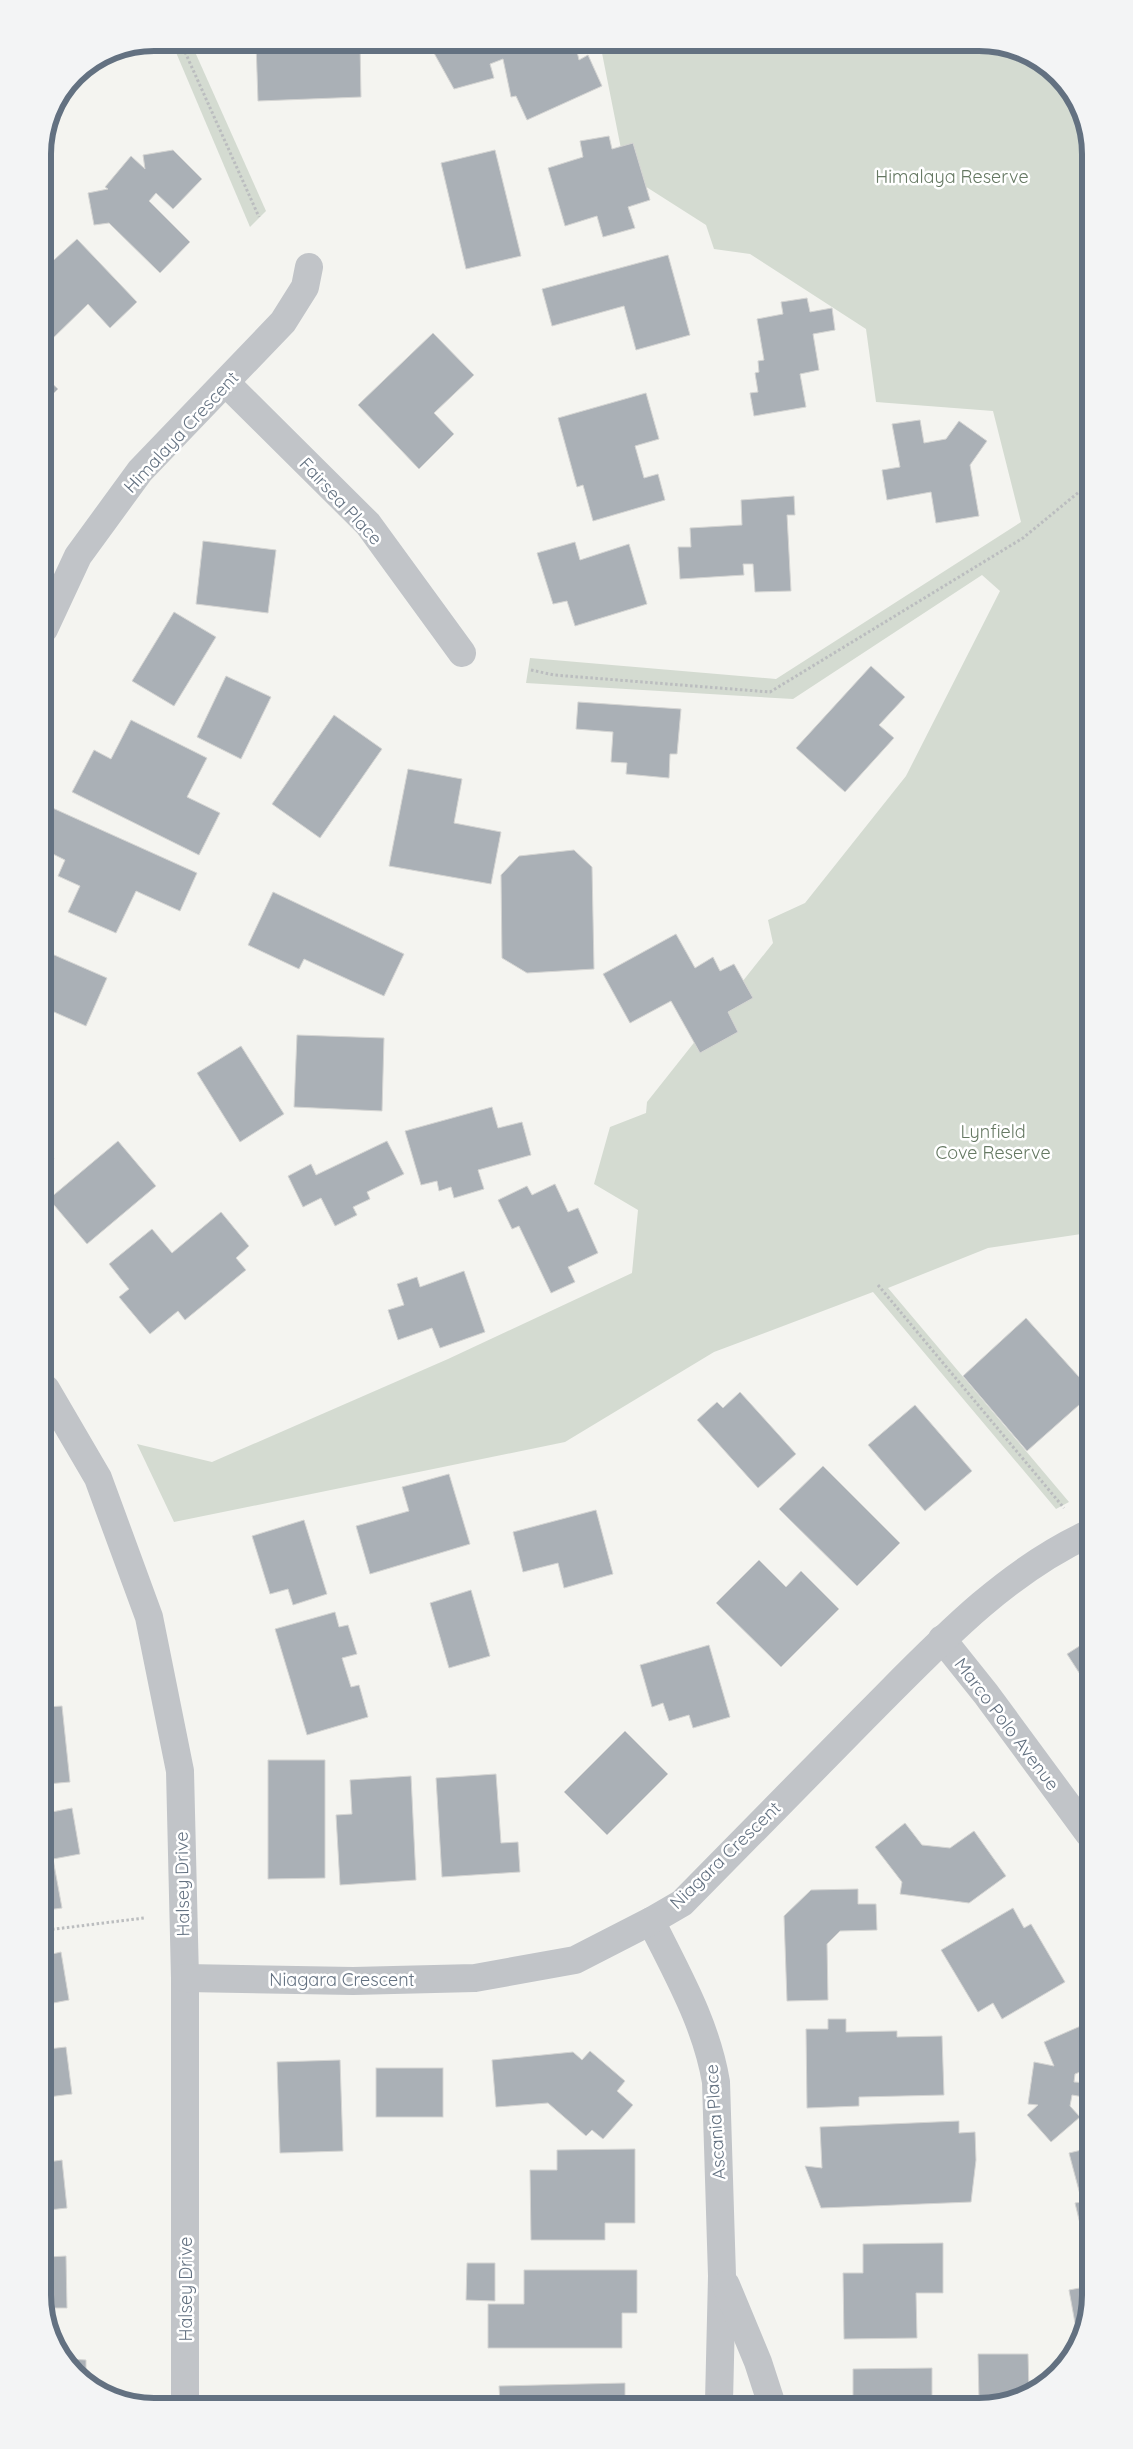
<svg xmlns="http://www.w3.org/2000/svg" width="1133" height="2449" font-family="Quicksand,sans-serif">
<style>
.green{fill:#d4dbd1}
.building{fill:#aab0b6;stroke:#d5d5d3}
.lines{fill:none;stroke-linecap:round;stroke-linejoin:round}
.path{stroke:#bbbdbf;stroke-width:3;stroke-dasharray:2.5 2.5;stroke-linecap:butt}
.minor{stroke:#c1c4c8;stroke-width:28}
.labels{text-anchor:middle;dominant-baseline:central;stroke-width:5;stroke-linejoin:round;paint-order:stroke}
.park-label{font-size:18px;fill:#657862;stroke:#fff}
.street-label{font-size:18px;fill:#637181;stroke:#fff}
.rim{fill:none;stroke:#637181;stroke-width:6}
</style>
<rect width="100%" height="100%" fill="#f4f4f0"/>
<g class="green">
<polygon points="172,43 191,43 266,211 250,227"/>
<polygon points="600,43 986,43 1047,65 1084,118 1088,1233 988,1248 888,1288 1069,1502 1056,1509 873,1292 714,1352 565,1442 174,1522 137,1444 212,1462 448,1359 632,1273 638,1210 594,1184 610,1127 646,1113 647,1102 773,943 768,920 805,903 906,776 1000,591 982,575 793,699 526,683 530,658 776,679 1021,522 993,411 876,402 866,329 750,254 714,249 706,225 626,174"/>
</g>
<g class="building">
<polygon points="256,43 360,43 361,97 258,101"/>
<polygon points="475,43 575,43 579,60 588,55 602,86 527,120 516,96 511,97 503,59 490,64 494,78 454,89 434,53"/>
<polygon points="609,136 612,149 633,143 650,200 628,207 635,228 603,237 597,216 565,226 548,168 583,157 580,141"/>
<polygon points="173,150 202,179 173,209 156,193 149,201 190,242 160,273 109,223 94,225 88,193 108,189 105,187 131,156 145,169 143,155"/>
<polygon points="495,150 521,256 466,269 441,163"/>
<polygon points="77,239 137,302 110,328 88,304 50,341 43,334 43,270"/>
<polygon points="668,255 690,335 636,350 624,306 552,326 542,289"/>
<polygon points="807,298 810,312 832,308 835,330 813,334 819,370 800,374 806,407 754,416 750,393 758,392 755,373 759,372 758,361 764,360 757,319 783,314 781,302"/>
<polygon points="433,333 474,375 434,413 454,434 419,469 358,405"/>
<polygon points="43,375 58,389 43,404"/>
<polygon points="646,393 659,439 635,446 644,478 658,474 665,500 593,521 583,485 577,487 558,418"/>
<polygon points="920,420 924,443 946,439 959,421 987,441 970,465 979,516 936,523 931,492 887,500 882,470 900,467 892,424"/>
<polygon points="794,496 795,515 787,515 791,591 755,592 753,564 743,564 744,575 680,579 678,547 691,547 690,528 742,525 741,500"/>
<polygon points="203,541 276,550 268,613 196,604"/>
<polygon points="575,542 580,560 629,544 647,604 575,626 567,601 553,604 537,553"/>
<polygon points="174,612 216,637 174,706 132,681"/>
<polygon points="871,666 905,697 879,725 894,738 845,792 796,748"/>
<polygon points="226,676 271,697 241,759 197,737"/>
<polygon points="578,702 681,709 677,754 670,754 669,778 626,774 627,763 611,762 613,732 576,729"/>
<polygon points="334,715 382,749 320,838 272,804"/>
<polygon points="131,720 207,758 187,797 220,813 199,855 72,792 94,750 111,759"/>
<polygon points="408,769 462,779 454,823 501,832 491,884 389,866"/>
<polygon points="48,806 197,873 180,911 136,891 116,933 68,912 80,886 58,876 65,860 45,850 44,813"/>
<polygon points="574,850 592,867 594,969 527,973 502,958 501,875 519,856"/>
<polygon points="273,892 404,954 384,996 304,959 299,969 248,945"/>
<polygon points="676,934 695,968 713,957 720,971 734,964 753,998 728,1012 738,1032 700,1053 671,1001 630,1023 603,974"/>
<polygon points="45,951 107,978 86,1026 45,1008"/>
<polygon points="297,1035 384,1038 382,1111 294,1107"/>
<polygon points="241,1046 284,1114 240,1142 197,1073"/>
<polygon points="492,1107 498,1128 522,1122 531,1155 478,1170 484,1189 454,1198 451,1187 439,1191 437,1181 421,1185 405,1131"/>
<polygon points="118,1141 156,1186 87,1244 49,1199"/>
<polygon points="387,1141 404,1174 367,1192 370,1199 353,1207 357,1215 335,1226 321,1198 303,1207 288,1176 311,1164 316,1175"/>
<polygon points="45,1144 54,1159 45,1164"/>
<polygon points="555,1184 568,1212 578,1208 598,1253 568,1267 575,1282 551,1293 519,1226 512,1229 498,1200 527,1186 532,1195"/>
<polygon points="221,1212 249,1246 236,1258 246,1270 185,1320 178,1311 150,1334 119,1297 129,1289 109,1264 152,1229 172,1253"/>
<polygon points="464,1271 485,1332 440,1348 432,1328 398,1340 388,1310 404,1305 397,1284 417,1277 420,1287"/>
<polygon points="1026,1318 1088,1387 1088,1397 1027,1451 963,1376"/>
<polygon points="740,1392 796,1454 758,1488 697,1420 717,1402 723,1408"/>
<polygon points="915,1405 972,1471 925,1511 868,1445"/>
<polygon points="823,1466 900,1543 857,1586 779,1509"/>
<polygon points="449,1474 470,1544 370,1574 356,1526 409,1511 402,1487"/>
<polygon points="596,1510 613,1574 564,1588 558,1563 523,1572 513,1532"/>
<polygon points="304,1520 327,1594 293,1605 288,1589 270,1594 252,1536"/>
<polygon points="759,1560 786,1587 801,1571 839,1609 781,1667 716,1603"/>
<polygon points="471,1590 490,1656 449,1668 430,1603"/>
<polygon points="335,1612 339,1627 348,1625 357,1654 342,1658 351,1687 359,1685 368,1717 307,1735 275,1629"/>
<polygon points="1089,1640 1089,1688 1067,1654"/>
<polygon points="709,1645 730,1717 693,1728 689,1715 669,1721 663,1703 652,1707 640,1665"/>
<polygon points="62,1706 70,1782 47,1784 47,1707"/>
<polygon points="625,1731 668,1774 607,1835 564,1792"/>
<polygon points="268,1760 325,1760 325,1878 268,1879"/>
<polygon points="496,1774 501,1843 518,1842 520,1872 442,1877 436,1778"/>
<polygon points="411,1776 416,1880 340,1885 336,1815 352,1814 350,1780"/>
<polygon points="72,1808 80,1854 53,1859 62,1908 47,1910 47,1813"/>
<polygon points="905,1823 922,1845 950,1848 974,1831 1006,1876 969,1903 900,1894 902,1882 875,1847"/>
<polygon points="858,1889 858,1904 876,1904 877,1930 840,1931 827,1944 828,2000 787,2001 784,1916 811,1890"/>
<polygon points="1013,1908 1024,1928 1031,1924 1065,1982 1002,2019 993,2003 978,2012 941,1950"/>
<polygon points="61,1952 69,2000 48,2004 48,1955"/>
<polygon points="828,2019 846,2019 846,2032 897,2031 897,2037 942,2036 944,2095 859,2097 859,2106 807,2108 806,2029 828,2029"/>
<polygon points="1083,2025 1090,2040 1090,2068 1075,2074 1074,2082 1090,2083 1090,2104 1084,2097 1072,2095 1070,2106 1080,2117 1051,2142 1027,2115 1038,2105 1028,2104 1034,2062 1054,2066 1044,2042"/>
<polygon points="66,2047 72,2094 48,2097 48,2049"/>
<polygon points="590,2051 625,2081 617,2091 633,2105 603,2139 592,2130 586,2136 548,2103 496,2107 492,2060 573,2052 582,2060"/>
<polygon points="340,2060 343,2151 280,2153 277,2062"/>
<rect x="376" y="2068" width="67" height="49"/>
<polygon points="959,2121 959,2133 975,2132 976,2160 971,2202 821,2208 805,2166 822,2168 820,2127"/>
<polygon points="1090,2148 1090,2234 1083,2236 1075,2203 1082,2202 1069,2153"/>
<polygon points="635,2149 635,2223 605,2223 605,2240 531,2240 530,2170 557,2170 557,2150"/>
<polygon points="62,2160 67,2208 48,2210 48,2162"/>
<polygon points="943,2243 943,2293 916,2293 917,2338 844,2339 843,2273 863,2273 863,2244"/>
<polygon points="66,2256 67,2308 48,2308 48,2257"/>
<polygon points="467,2263 495,2263 495,2301 466,2300"/>
<polygon points="524,2270 637,2270 637,2313 622,2313 622,2348 488,2348 488,2304 524,2304"/>
<polygon points="1090,2286 1090,2295 1077,2334 1069,2290"/>
<polygon points="978,2354 1028,2354 1029,2390 1015,2400 945,2401 945,2399 979,2399"/>
<polygon points="69,2359 86,2360 86,2383"/>
<polygon points="932,2368 932,2401 853,2402 853,2369"/>
<polygon points="625,2383 625,2403 500,2404 499,2386"/>
</g>
<g class="lines">
<g class="path">
<polyline points="181,43 259,217"/>
<polyline points="531,670 554,675 770,692 1023,538 1085,487"/>
<polyline points="878,1285 1064,1508"/>
<polyline points="47,1930 144,1918"/>
</g>
<g class="minor">
<polyline points="226,383 368,524 462,653"/>
<polyline points="44,629 78,556 140,471 283,322 305,287 309,267"/>
<polyline points="46,1389 98,1478 149,1617 180,1771 185,1978 185,2406"/>
<polyline points="942,1639 986,1694 1089,1834"/>
<path d="M651,1921C677,1974 706,2023 716,2082L722,2276L719,2402"/>
<path d="M185,1978L353,1981L475,1978L575,1960L651,1921L682,1903C743,1841 804,1779 865,1717C933,1649 1000,1575 1088,1534"/>
<polyline points="726,2285 758,2362 771,2402"/>
</g>
</g>
<g class="labels">
<g class="park-label">
<text x="952" y="176">Himalaya Reserve</text>
<text x="993" y="1131">Lynfield<tspan x="993" dy="21">Cove Reserve</tspan></text>
</g>
<g class="street-label">
<text transform="translate(181 432) rotate(-47)">Himalaya Crescent</text>
<text transform="translate(341 501) rotate(47)">Fairsea Place</text>
<text transform="translate(1007 1724) rotate(53)">Marco Polo Avenue</text>
<text transform="translate(725 1855) rotate(-44)">Niagara Crescent</text>
<text transform="translate(182 1884) rotate(-91)">Halsey Drive</text>
<text x="342" y="1979">Niagara Crescent</text>
<text transform="translate(715 2122) rotate(-94)">Ascania Place</text>
<text transform="translate(185 2289) rotate(-90)">Halsey Drive</text>
</g>
</g>
<path d="M0 0H1133V2449H0ZM154 51H979A103 103 0 0 1 1082 154V2295A103 103 0 0 1 979 2398H154A103 103 0 0 1 51 2295V154A103 103 0 0 1 154 51Z" fill="#f3f4f5" fill-rule="evenodd"/>
<path class="rim" d="M154 51H979A103 103 0 0 1 1082 154V2295A103 103 0 0 1 979 2398H154A103 103 0 0 1 51 2295V154A103 103 0 0 1 154 51Z"/>
</svg>
